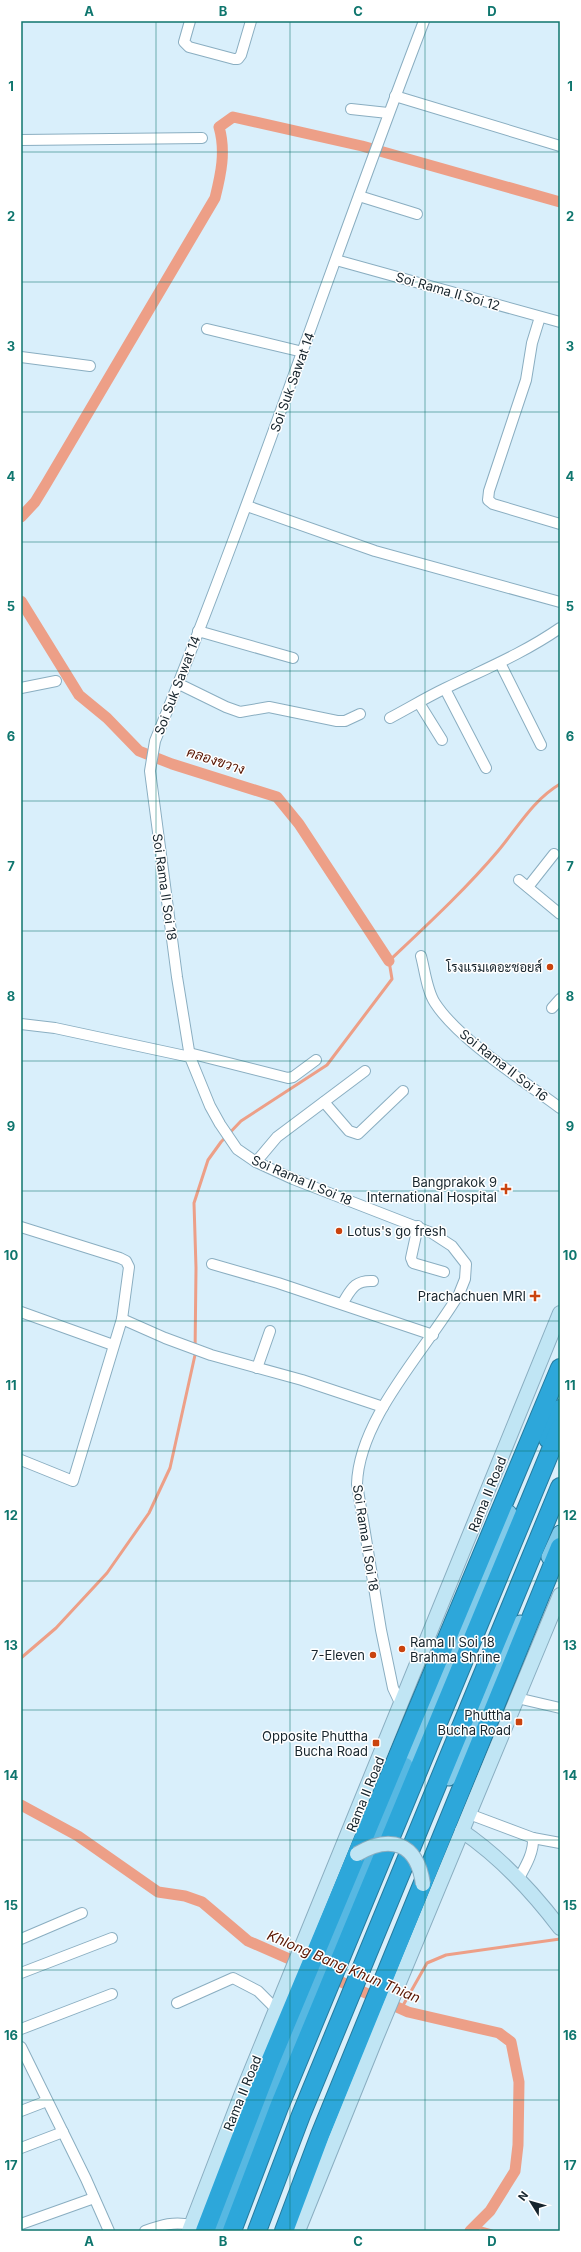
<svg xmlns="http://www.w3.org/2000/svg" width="581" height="2252" font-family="Inter,Sarabun,sans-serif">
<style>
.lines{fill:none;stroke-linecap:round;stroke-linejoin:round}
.stream{stroke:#ed9f87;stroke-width:3}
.canal{stroke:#ed9f87;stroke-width:11}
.minor-casing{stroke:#8aaec1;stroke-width:12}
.secondary-casing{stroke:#8aaec1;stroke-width:16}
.primary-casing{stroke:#257a9d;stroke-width:17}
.trunk-casing{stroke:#257a9d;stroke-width:18}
.motorway-casing{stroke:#257a9d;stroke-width:20}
.minor{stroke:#fff;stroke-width:10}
.secondary{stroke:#c0e5f4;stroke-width:14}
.primary{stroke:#81cae9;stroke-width:15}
.trunk{stroke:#57b8e2;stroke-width:16}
.motorway{stroke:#2da7da;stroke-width:18}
.secondary-bridge-casing{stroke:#8aaec1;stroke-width:16;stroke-linecap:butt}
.secondary-bridge{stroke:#c0e5f4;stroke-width:14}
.grid{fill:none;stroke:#0f766e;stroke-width:1;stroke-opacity:0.55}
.poi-dot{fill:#ca430e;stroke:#fff;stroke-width:1.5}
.labels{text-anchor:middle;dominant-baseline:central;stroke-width:3;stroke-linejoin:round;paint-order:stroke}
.street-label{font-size:13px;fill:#17252d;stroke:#fff}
.poi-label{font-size:13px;fill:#17252d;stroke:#fff;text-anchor:end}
.water-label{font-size:14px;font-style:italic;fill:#581500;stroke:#fff}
.neatline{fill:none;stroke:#0f766e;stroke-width:1.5}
.grid-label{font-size:13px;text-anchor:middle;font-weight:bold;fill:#0f766e}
</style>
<rect width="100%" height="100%" fill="#d9effb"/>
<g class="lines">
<g class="stream">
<path d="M21,1658L56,1628L107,1573L149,1513L170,1468L195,1355L196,1268L194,1203L208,1160L221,1142L241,1121L327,1065L392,979L389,961C427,925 465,890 498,851C518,827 533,800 560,784"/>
<polyline points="401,2009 427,1963 446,1955 560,1939"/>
<polyline points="474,2226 492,2231"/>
</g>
<g class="canal">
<path d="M21,517L35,502L46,484L215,198C221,174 226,151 219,127L233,117L362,146L560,202"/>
<polyline points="21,601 79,695 107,718 139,751 172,764 277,797 299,824 389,961"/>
<polyline points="21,1805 78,1836 158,1892 185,1896 202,1902 248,1941 303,1965"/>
<polyline points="328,1976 408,2012 499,2033 511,2042 519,2082 518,2145 515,2171 490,2211 470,2231"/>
</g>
<defs>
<g id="minor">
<polyline points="190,21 184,42 189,47 234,59 238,59 241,55 251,21"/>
<polyline points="395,96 560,146"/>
<polyline points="351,109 388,113"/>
<polyline points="21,140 202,138"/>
<polyline points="359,196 417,214"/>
<polyline points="336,260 560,322"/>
<polyline points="540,317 532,343 526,380 489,491 488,500 493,504 560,524"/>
<polyline points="207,329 303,352"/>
<polyline points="21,357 90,366"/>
<polyline points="247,506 375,551 560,602"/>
<polyline points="198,631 293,658"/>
<polyline points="500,663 541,745"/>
<polyline points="179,684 226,707 240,712 269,707 337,721 345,721 360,714"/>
<polyline points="21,688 56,681"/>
<polyline points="445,689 486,768"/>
<polyline points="419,703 442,740"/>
<path d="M390,718C409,708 427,697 446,688C485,669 524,653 560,628"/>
<polyline points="519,880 560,914"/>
<polyline points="528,887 554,854"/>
<path d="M421,956C425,971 427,991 435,1003C459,1040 524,1081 560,1108"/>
<polyline points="552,1008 560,999"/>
<polyline points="21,1024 55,1028 190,1057"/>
<polyline points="189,1053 288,1078 293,1077 316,1060"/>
<polyline points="324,1102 349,1131 358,1134 403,1091"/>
<polyline points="256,1162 277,1137 365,1071"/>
<polyline points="418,1226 411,1258 413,1263 444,1272"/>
<polyline points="21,1227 120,1258 126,1261 129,1267 122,1319 73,1481 21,1460"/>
<polyline points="212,1264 278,1283 433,1335"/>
<path d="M342,1304C351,1290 354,1280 373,1281"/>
<polyline points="21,1312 113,1345"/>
<polyline points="122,1319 165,1338 211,1355 302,1380 383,1407"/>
<polyline points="257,1368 270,1331"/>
<polyline points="517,1698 560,1708"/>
<path d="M401,1705L393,1688L381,1630L357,1484C359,1418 426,1350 459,1294L465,1279L466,1264L452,1246L432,1233L293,1179L256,1162L237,1149L220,1124L210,1106L190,1057L177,977L150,771L155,741C252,504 332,260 424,21"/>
<polyline points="469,1814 533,1838 560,1843"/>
<path d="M518,1880C525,1867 534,1853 533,1838"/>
<polyline points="21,1939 82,1913"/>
<polyline points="21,1973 112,1938"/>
<polyline points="177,2003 233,1978 258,1991 276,2009"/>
<polyline points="21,2029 112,1994"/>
<polyline points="21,2047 86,2179 109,2231"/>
<polyline points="21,2111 47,2101"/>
<polyline points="21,2148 63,2132"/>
<polyline points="21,2224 94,2198"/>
<path d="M145,2231C162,2225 174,2221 191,2225"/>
</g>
<g id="secondary">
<path d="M462,1831C500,1857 532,1891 560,1928"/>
<polyline points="189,2231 242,2093 560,1313"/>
<polyline points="298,2231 376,2038 560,1595"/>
</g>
<g id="primary">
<polyline points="549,1557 560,1533"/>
<polyline points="405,1766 509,1513"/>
<polyline points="449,1778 520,1623"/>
</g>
<polyline id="trunk" points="219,2231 287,2049 405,1766"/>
<g id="motorway">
<polyline points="548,1439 560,1409"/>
<polyline points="205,2231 270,2062 560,1368"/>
<polyline points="232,2231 279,2107 560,1428"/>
<polyline points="257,2231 301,2115 560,1487"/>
<polyline points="284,2231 320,2135 560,1547"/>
</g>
</defs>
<use href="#minor" class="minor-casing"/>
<use href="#secondary" class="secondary-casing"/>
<use href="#primary" class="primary-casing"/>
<use href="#trunk" class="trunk-casing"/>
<use href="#motorway" class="motorway-casing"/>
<use href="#minor" class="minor"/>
<use href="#secondary" class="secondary"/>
<use href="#primary" class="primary"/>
<use href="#trunk" class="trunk"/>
<use href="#motorway" class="motorway"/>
<defs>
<path id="secondary-bridge" d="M357,1854C391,1834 417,1843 423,1884"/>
</defs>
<use href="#secondary-bridge" class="secondary-bridge-casing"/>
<use href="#secondary-bridge" class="secondary-bridge"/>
</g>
<path class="grid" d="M156,21V2231M290,21V2231M425,21V2231M21,152H560M21,282H560M21,412H560M21,542H560M21,671H560M21,801H560M21,931H560M21,1061H560M21,1191H560M21,1321H560M21,1451H560M21,1581H560M21,1710H560M21,1840H560M21,1970H560M21,2100H560"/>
<g class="poi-dot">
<circle cx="550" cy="967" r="4"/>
<path d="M504 1183h4v4h4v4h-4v4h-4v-4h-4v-4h4z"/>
<circle cx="339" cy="1231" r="4"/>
<path d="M533 1290h4v4h4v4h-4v4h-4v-4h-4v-4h4z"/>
<circle cx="402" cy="1649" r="4"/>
<circle cx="373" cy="1655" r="4"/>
<rect x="515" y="1718" width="8" height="8" rx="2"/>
<rect x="372" y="1739" width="8" height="8" rx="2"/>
</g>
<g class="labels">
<g class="street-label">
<text transform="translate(448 291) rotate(16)">Soi Rama II Soi 12</text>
<text transform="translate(292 382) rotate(-70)">Soi Suk Sawat 14</text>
<text transform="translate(177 685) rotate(-69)">Soi Suk Sawat 14</text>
<text transform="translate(165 887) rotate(82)">Soi Rama II Soi 18</text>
<text transform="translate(504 1065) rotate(38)">Soi Rama II Soi 16</text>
<text transform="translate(302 1180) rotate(23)">Soi Rama II Soi 18</text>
<text transform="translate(487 1494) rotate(-68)">Rama II Road</text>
<text transform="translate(366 1538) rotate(81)">Soi Rama II Soi 18</text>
<text transform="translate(365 1794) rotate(-68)">Rama II Road</text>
<text transform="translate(242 2093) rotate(-68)">Rama II Road</text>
</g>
<g class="poi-label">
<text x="542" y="967">โรงแรมเดอะชอยส์</text>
<text x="497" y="1182">Bangprakok 9<tspan x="497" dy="15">International Hospital</tspan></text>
<text x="347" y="1231" text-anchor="start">Lotus's go fresh</text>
<text x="526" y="1296">Prachachuen MRI</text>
<text x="410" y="1642" text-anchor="start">Rama II Soi 18<tspan x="410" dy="15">Brahma Shrine</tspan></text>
<text x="365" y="1655">7-Eleven</text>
<text x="511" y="1715">Phuttha<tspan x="511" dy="15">Bucha Road</tspan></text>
<text x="368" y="1736">Opposite Phuttha<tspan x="368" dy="15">Bucha Road</tspan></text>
</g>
<g class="water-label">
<text transform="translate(216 760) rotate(18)">คลองขวาง</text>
<text transform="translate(344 1966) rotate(23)">Khlong Bang Khun Thian</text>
</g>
</g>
<rect width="581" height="2252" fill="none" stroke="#ffffff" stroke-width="44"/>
<g transform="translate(531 2202) rotate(307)" stroke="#ffffff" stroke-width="3" paint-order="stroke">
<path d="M0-3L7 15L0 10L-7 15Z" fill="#17252d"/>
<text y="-6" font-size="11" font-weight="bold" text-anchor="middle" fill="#17252d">N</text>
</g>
<rect x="22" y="22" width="537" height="2208" class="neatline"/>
<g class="grid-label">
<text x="89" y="16">A</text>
<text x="223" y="16">B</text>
<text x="358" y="16">C</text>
<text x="492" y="16">D</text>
<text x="11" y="91">1</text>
<text x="570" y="91">1</text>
<text x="11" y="221">2</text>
<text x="570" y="221">2</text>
<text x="11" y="351">3</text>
<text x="570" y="351">3</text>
<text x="11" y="481">4</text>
<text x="570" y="481">4</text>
<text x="11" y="611">5</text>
<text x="570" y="611">5</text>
<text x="11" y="741">6</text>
<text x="570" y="741">6</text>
<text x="11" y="871">7</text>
<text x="570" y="871">7</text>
<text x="11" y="1001">8</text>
<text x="570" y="1001">8</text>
<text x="11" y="1131">9</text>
<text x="570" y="1131">9</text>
<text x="11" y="1260">10</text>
<text x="570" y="1260">10</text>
<text x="11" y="1390">11</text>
<text x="570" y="1390">11</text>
<text x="11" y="1520">12</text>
<text x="570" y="1520">12</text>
<text x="11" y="1650">13</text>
<text x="570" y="1650">13</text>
<text x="11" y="1780">14</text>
<text x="570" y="1780">14</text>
<text x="11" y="1910">15</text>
<text x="570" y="1910">15</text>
<text x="11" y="2040">16</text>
<text x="570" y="2040">16</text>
<text x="11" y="2170">17</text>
<text x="570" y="2170">17</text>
<text x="89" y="2246">A</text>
<text x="223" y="2246">B</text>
<text x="358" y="2246">C</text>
<text x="492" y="2246">D</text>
</g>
</svg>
